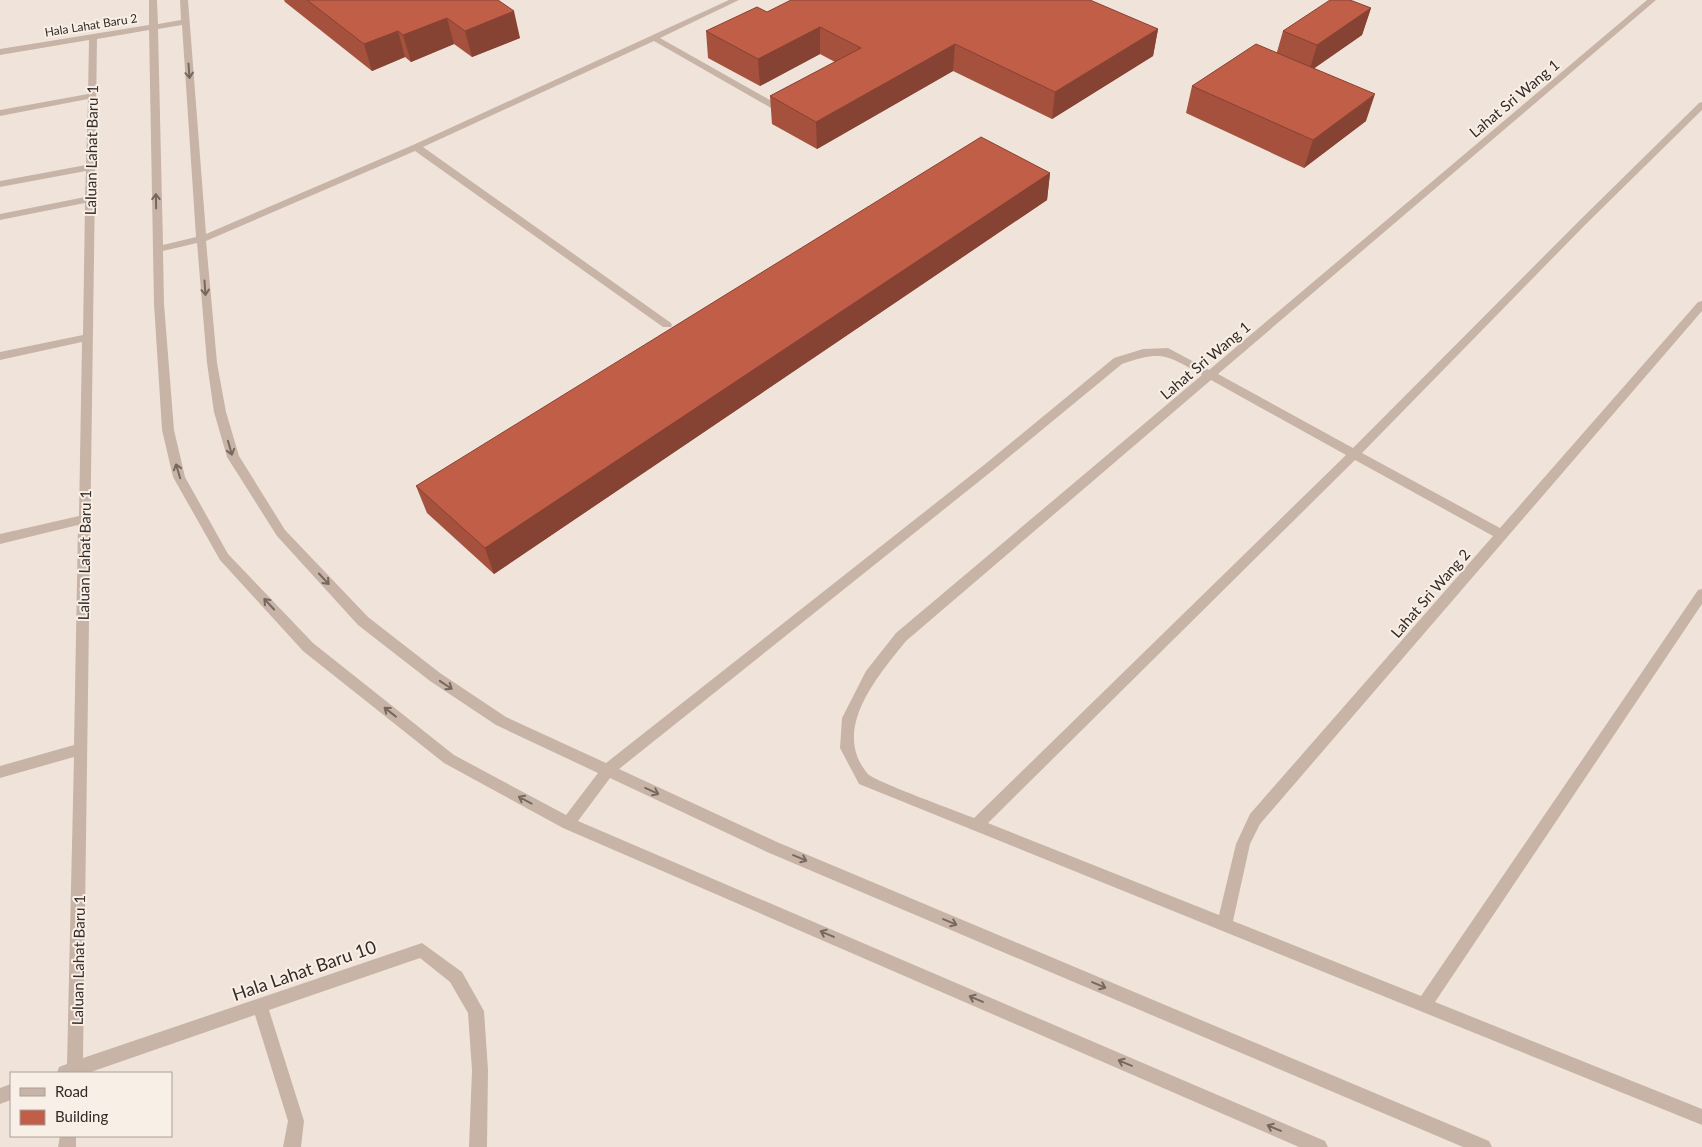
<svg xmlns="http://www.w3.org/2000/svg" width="1702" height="1147" font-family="Lato,sans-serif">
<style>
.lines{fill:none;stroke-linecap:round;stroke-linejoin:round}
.minor{fill:#c7b4a7;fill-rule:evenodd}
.wall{fill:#a5513e}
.shaded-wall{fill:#864232}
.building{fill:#c05e48;stroke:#864232}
.oneway{stroke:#766861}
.labels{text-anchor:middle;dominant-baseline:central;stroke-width:4;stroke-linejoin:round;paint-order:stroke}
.far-street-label{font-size:12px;fill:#342a27;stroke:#f8efe6}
.street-label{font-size:15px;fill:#342a27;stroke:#f8efe6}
.near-street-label{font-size:18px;fill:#342a27;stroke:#f8efe6}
</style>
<rect width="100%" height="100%" fill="#f0e4da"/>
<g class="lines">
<g class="minor">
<path d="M149,0H157L158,24L181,20L180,0H188L206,234L413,145L729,0H739L660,38L784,108V112H778L654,41L423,147L671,323L672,325L671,327H663L415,151L206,241L217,363L226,412L239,456L285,530L368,617L440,673L506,717L606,763L984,465L1114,358L1143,349L1168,348L1209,370L1647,0H1656L1218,374L1353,448L1579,221L1699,103L1702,102V110L1585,225L1362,453L1500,528L1698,302L1702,301V311L1260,824L1250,844L1233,921L1421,996L1698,590L1702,589V604L1435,1002L1702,1109V1125L859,784L840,748L842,718L866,671L896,633L1202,375C1166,355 1163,350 1122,364L992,471L619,769L777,842L1489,1141L1492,1147H1463L767,852L610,778L578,821L1325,1141L1328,1147H1299L563,828L444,763L303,651L220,560L173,477L162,430L154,304L149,30L97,39L83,1058L422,943L462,972L484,1011L488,1070L487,1147H469L472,1070L468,1013L450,982L420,958L269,1010L304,1121L301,1147H283L288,1121L255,1015L88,1073H57L59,1067L67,1064L74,757L0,778V766L74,745L78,525L0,544V534L79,516L82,342L0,360V352L83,335L85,203L0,220V214L85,197L86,171L0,187V181L86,165L88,99L0,116V110L88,94L89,40L0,55V49L149,25ZM182,25L196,237L163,245L158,29ZM197,243L207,363L214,412L227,457L277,536L358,625L430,681L496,725L598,773L566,815L454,755L313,643L228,554L185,477L174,430L164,304L163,251ZM1211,380L1346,455L974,818C959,812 874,781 868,774C830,730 878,676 906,641ZM1355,460L1493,536L1250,814L1236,844L1219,915L988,823Z"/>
<polygon points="11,1084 11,1100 0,1104 0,1088"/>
<polygon points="60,1136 76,1136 76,1147 58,1147"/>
</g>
</g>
<g class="wall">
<polygon points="284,0 498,0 520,38 472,57 454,44 411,62 405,57 372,71 285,2"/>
<polygon points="1371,8 1362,35 1314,68 1366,121 1304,168 1186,113 1192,86 1277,52 1283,31"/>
<polygon points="767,12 1158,29 1153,56 1052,119 953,71 817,149 772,124 770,96 835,62 820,54 760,86 708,58 706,31"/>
<polygon points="1050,173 1047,200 494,574 427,513 416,486"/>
</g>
<g class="shaded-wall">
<polygon points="1371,8 1362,35 1309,72 1317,45"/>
<polygon points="514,11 520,38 472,57 465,31"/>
<polygon points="447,18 454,44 411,62 403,35"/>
<polygon points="820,27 820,54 760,86 758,59"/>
<polygon points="1158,29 1153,56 1052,119 1055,92"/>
<polygon points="398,31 405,57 372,71 364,44"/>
<polygon points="955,44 953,71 817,149 816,122"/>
<polygon points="1375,94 1366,121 1304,168 1313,140"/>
<polygon points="1050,173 1047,200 494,574 485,548"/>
</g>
<g class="building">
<polygon points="307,0 498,0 514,11 465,31 447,18 403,35 398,31 364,44"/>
<polygon points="791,0 1090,0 1158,29 1055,92 955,44 816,122 770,96 861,48 820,27 758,59 706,31 757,7 767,12"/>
<polygon points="1330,0 1350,0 1371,8 1317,45 1283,31"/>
<polygon points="1256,44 1375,94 1313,140 1192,86"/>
<polygon points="981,137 1050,173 485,548 416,486"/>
</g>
<defs><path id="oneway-shaft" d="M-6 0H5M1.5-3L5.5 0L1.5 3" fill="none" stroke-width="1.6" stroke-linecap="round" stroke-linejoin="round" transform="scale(1.25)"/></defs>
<g class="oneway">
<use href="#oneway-shaft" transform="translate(189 71) rotate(86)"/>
<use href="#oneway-shaft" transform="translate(156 201) rotate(-91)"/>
<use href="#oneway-shaft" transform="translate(205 288) rotate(86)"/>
<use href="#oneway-shaft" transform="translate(230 448) rotate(74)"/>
<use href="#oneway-shaft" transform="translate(178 471) rotate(-107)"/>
<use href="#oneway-shaft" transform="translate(324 579) rotate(47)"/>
<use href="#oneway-shaft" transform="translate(269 604) rotate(-133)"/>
<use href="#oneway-shaft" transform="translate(446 685) rotate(34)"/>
<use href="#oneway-shaft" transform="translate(390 712) rotate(-142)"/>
<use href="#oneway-shaft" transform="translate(652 791) rotate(25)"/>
<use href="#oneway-shaft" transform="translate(525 800) rotate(-152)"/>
<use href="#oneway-shaft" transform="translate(800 858) rotate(23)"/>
<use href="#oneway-shaft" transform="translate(950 922) rotate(23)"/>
<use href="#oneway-shaft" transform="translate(827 934) rotate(-157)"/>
<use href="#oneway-shaft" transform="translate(1099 985) rotate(23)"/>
<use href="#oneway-shaft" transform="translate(976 999) rotate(-157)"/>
<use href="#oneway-shaft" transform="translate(1125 1063) rotate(-157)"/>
<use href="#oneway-shaft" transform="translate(1274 1128) rotate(-157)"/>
</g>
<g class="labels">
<g class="far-street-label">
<text transform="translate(91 25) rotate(-9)">Hala Lahat Baru 2</text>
</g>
<g class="street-label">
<text transform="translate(1514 98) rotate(-40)">Lahat Sri Wang 1</text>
<text transform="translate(91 150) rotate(-89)">Laluan Lahat Baru 1</text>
<text transform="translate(1205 360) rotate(-40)">Lahat Sri Wang 1</text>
<text transform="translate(84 555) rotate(-89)">Laluan Lahat Baru 1</text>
<text transform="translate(1430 593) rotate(-49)">Lahat Sri Wang 2</text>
<text transform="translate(78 960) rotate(-89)">Laluan Lahat Baru 1</text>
</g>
<g class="near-street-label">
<text transform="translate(304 970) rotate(-19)">Hala Lahat Baru 10</text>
</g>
</g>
<rect x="10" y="1072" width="162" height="65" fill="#f8efe6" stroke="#aaa09a"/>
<rect x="20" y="1088" width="25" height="8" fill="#c7b4a7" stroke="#aaa09a"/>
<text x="55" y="1097" font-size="15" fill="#342a27">Road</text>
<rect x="20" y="1110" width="25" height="15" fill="#c05e48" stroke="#aaa09a"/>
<text x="55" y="1122" font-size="15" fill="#342a27">Building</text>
</svg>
